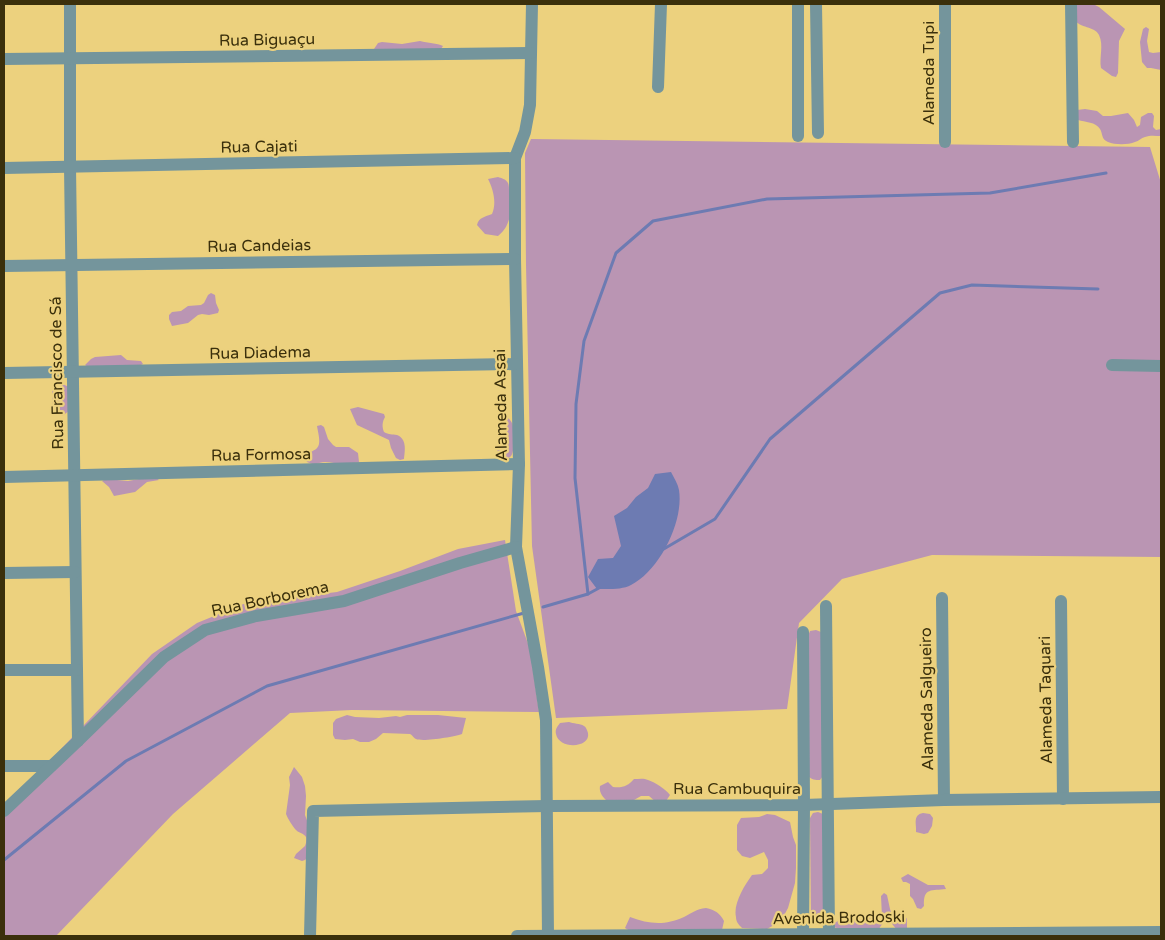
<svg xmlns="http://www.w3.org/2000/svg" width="1165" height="940" font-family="'Varela Round',sans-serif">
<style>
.green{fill:#ba95b3}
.water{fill:#6d7bb2}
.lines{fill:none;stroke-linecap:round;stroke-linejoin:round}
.stream{stroke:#6d7bb2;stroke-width:3}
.minor{stroke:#74959c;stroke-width:12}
.labels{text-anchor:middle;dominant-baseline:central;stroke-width:4.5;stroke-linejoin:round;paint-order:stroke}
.street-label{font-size:16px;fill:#3b300c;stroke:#ecd17e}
</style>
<rect width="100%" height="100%" fill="#ecd17e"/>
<g class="green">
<path d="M1073,4H1093L1099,7L1125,29L1119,41L1118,73L1116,77L1112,76L1101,68C1099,58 1104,45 1099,35C1095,26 1079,28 1075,20C1073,16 1074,8 1073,4Z"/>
<polygon points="1146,27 1149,29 1147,41 1149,52 1153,53 1161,52 1161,70 1151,68 1147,68 1142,62 1140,42 1143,29"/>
<path d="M420,41C428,43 437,43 443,46L441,49H374L378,43L382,42L402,44Z"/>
<path d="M1085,109L1097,111L1103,116H1111L1128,113L1134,120L1137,127L1140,125L1141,117L1148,113H1152L1154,116L1153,127L1156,130L1161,129V136C1156,136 1150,135 1145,137C1141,138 1139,141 1135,142C1128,145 1115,145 1108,142C1101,139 1103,134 1100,129C1096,122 1085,122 1078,120L1077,110Z"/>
<polygon points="531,139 1150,147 1161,183 1161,557 932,555 842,579 799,623 787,709 556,718 532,546 526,265 525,153"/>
<path d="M498,177C501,178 506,179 508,183C509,185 509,188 509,191C512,206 512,226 498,236L485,234L477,225C479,217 485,217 492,214C497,202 493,189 488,179Z"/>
<polygon points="211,293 215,295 216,303 219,310 218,313 209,315 202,314 198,315 188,323 172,326 169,319 169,315 172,312 181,311 188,306 201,305 204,303 208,295"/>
<polygon points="121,355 127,360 141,361 143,364 139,366 88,367 85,365 91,359 95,357"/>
<polygon points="58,382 69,387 69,411 62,416 58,416 54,414 52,411 52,393 53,389"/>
<path d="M358,407L384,414L385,417C382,422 382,427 384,432C389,435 392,434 397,435C407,439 405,450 404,459L400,460L396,458L391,448L389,440L357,425L350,409Z"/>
<path d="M503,415C507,417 510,419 512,423C515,429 515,451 511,456C508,459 508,458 504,458L498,453L497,448L500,437L498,424L499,420Z"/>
<path d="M321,425L324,427L328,439L333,445L336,447H349L358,453L359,462C354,463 348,464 343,464C333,464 324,459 315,465L307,462L305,459C308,449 317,453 319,444C320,439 318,432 317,426Z"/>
<polygon points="156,478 159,480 147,482 135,492 114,496 109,487 102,481 106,479 128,481 139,479"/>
<polygon points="505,540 516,611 530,649 539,712 352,710 290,713 173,814 56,936 4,936 4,805 39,772 152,654 197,623 246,603 337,592 400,571 458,549"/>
<path d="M816,630L821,632L823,776L820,780C815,780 812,780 808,776V636L810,631Z"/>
<path d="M347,715L355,717L379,718L396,716L400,717L407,715H438L466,718L462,734C453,737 423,742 416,739C415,739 411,734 410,734L383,733L376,739L369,742H360L353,739L345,740L335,739L333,735V723L336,719Z"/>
<path d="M569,722C573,724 580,723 584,726C586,727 587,730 588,733C591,748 559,750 556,734C555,729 557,727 560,723Z"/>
<path d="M294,767L302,777L305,786L306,796L305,815L308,823L307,858L305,860L302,861L294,858L296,854L305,846C306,844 307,839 306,837C304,833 298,833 295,829C292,825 288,819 286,814L290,785L289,777Z"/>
<path d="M634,779C639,779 644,778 648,780C654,782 666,789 670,795L666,801L656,802L649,796H641L634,800H606C602,796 599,792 600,786L608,782L613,787C623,788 628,786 634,779Z"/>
<polygon points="818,812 823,814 826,921 823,925 813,924 811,921 810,818 813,813"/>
<path d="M923,813L930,814L933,818L932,826L928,833L924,834L916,832C917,825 912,815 923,813Z"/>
<path d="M767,814L775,815L790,822L793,837L796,845V868L795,883L788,908L781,921L767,929L742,928C739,925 736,922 736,917C733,904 744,886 752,875L762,874L768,868V860L764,852L750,858L742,856L737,850V825L741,818L759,817Z"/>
<path d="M908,874L928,885H944L946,889C932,891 923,887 924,906L921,909L917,908L913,899L910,896V884L906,882H903L901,878Z"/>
<polygon points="884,893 887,895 890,909 892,915 905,916 907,919 907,931 897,930 889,920 882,917 881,896"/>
<path d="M706,908C715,910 720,913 724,921L722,930L632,932L625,928L630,917C649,924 664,926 684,917C692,913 696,909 706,908Z"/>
<path d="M869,918C875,918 879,918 883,923L878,930L837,928L833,927L834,923C843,917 857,921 869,918Z"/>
</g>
<path class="water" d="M671,472C674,478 678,484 679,490C684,522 659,571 631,585C622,590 607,589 597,589L588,577L598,559L613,558L621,546L614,516L627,508L636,497L648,488L655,474Z"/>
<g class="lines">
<g class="stream">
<polyline points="662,550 715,519 770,439 940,293 972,285 1098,289"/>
<polyline points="588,594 575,478 576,404 584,341 616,253 653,221 767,199 990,193 1106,173"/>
<polyline points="543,607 588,594 599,588"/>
<polyline points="4,860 126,761 267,686 524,613"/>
</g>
<g class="minor">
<polyline points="70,4 70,167 78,741"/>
<polyline points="532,4 530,105 525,132 515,158 515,259 519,464 516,547 538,667 546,720 548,936"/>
<polyline points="798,4 798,136"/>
<polyline points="816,4 818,133"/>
<polyline points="945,4 945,142"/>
<polyline points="1071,4 1073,142"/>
<polyline points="4,59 531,53"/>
<polyline points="658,87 661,4"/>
<polyline points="4,168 515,158"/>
<polyline points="4,266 515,259"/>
<polyline points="1112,365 1161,366"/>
<polyline points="4,373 516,364"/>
<polyline points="4,477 519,464"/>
<polyline points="4,573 75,572"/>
<polyline points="942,598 944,800"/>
<polyline points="1061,601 1063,799"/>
<polyline points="826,606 829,936"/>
<polyline points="803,632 804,805 803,936"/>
<polyline points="4,670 77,670"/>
<polyline points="4,766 51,766"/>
<polyline points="4,811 78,741 164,657 205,630 256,616 344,601 460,563 516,547"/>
<polyline points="310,936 313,811 547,806 804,805 944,800 1161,797"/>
<polyline points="517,936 1161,932"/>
</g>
</g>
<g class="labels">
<g class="street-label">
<text transform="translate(267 40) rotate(-1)">Rua Biguaçu</text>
<text transform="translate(929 73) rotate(-90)">Alameda Tupi</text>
<text transform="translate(259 147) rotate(-1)">Rua Cajati</text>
<text transform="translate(259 246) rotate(-1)">Rua Candeias</text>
<text transform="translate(260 353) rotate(-1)">Rua Diadema</text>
<text transform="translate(57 373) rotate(-91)">Rua Francisco de Sá</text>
<text transform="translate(501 405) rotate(-91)">Alameda Assai</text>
<text transform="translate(261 455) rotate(-1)">Rua Formosa</text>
<text transform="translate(270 599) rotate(-12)">Rua Borborema</text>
<text transform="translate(927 699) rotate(-91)">Alameda Salgueiro</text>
<text transform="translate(1046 700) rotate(-91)">Alameda Taquari</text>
<text x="737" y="789">Rua Cambuquira</text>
<text transform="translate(839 918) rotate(-1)">Avenida Brodoski</text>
</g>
</g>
<rect width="1165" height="940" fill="none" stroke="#3b300c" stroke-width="10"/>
</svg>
